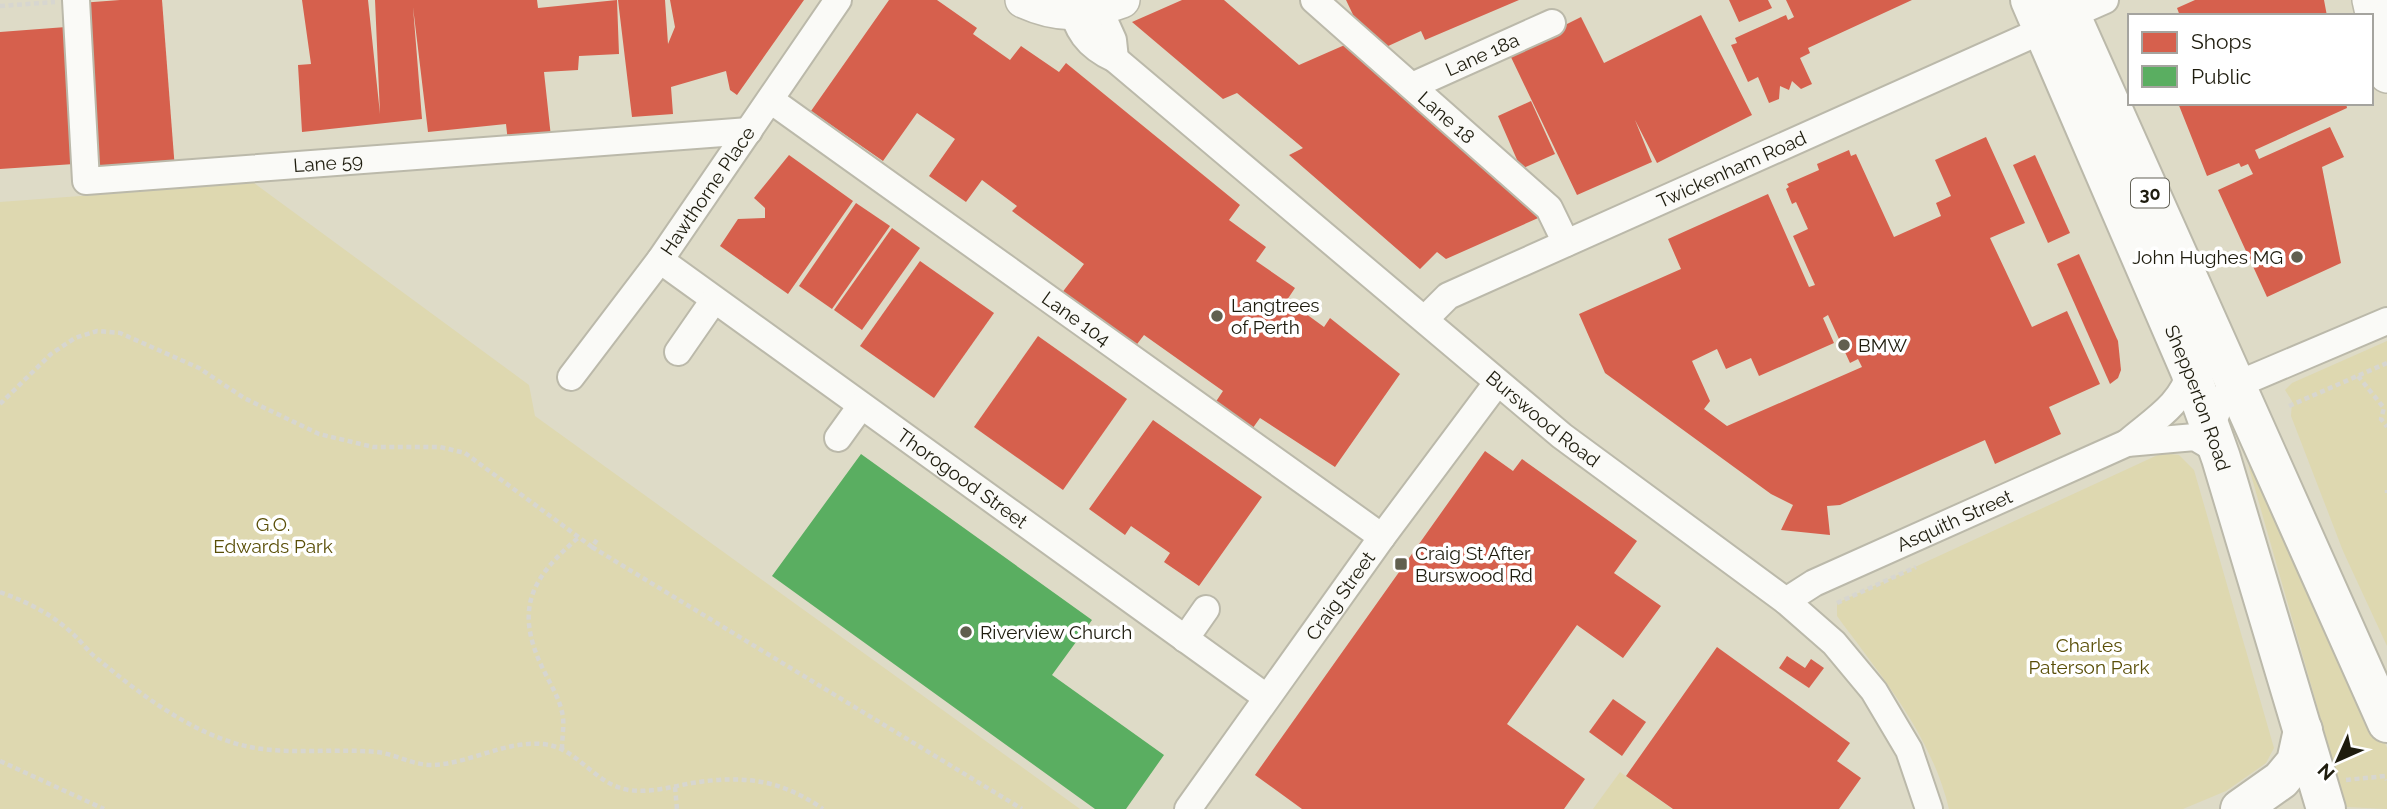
<svg xmlns="http://www.w3.org/2000/svg" width="2387" height="809" font-family="Raleway,sans-serif">
<style>
.green{fill:#ded8b0}
.shops{fill:#d6604d;fill-rule:evenodd}
.public{fill:#5aae61}
.lines{fill:none;stroke-linecap:round;stroke-linejoin:round}
.minor-casing{stroke:#bbb9aa;stroke-width:30}
.major-casing{stroke:#bbb9aa;stroke-width:38}
.highway-casing{stroke:#bbb9aa;stroke-width:42}
.path{stroke:#d7d6d0;stroke-width:4.5;stroke-dasharray:5 3.5;stroke-linecap:butt}
.minor{stroke:#fafaf7;stroke-width:26}
.major{stroke:#fafaf7;stroke-width:35}
.highway{stroke:#fafaf7;stroke-width:38}
.poi-dot{fill:#615f4f;stroke:#fff;stroke-width:2.5}
.labels{text-anchor:middle;dominant-baseline:central;stroke-width:7;stroke-linejoin:round;paint-order:stroke}
.shield{fill:#fff;stroke:#626056;stroke-width:2}
.shield-label{font-size:18px;font-weight:bold;fill:#1e1c0e}
.street-label{font-size:19px;fill:#1e1c0e;stroke:#fff}
.poi-label{font-size:19px;fill:#1e1c0e;stroke:#fff;text-anchor:start}
.park-label{font-size:19px;fill:#594e07;stroke:#fff}
</style>
<rect width="100%" height="100%" fill="#dedbc7"/>
<g class="green">
<polygon points="254,183 529,385 535,416 1080,809 0,809 0,202"/>
<polygon points="2387,341 2387,646 2343,551 2291,416 2292,401 2285,390 2292,383"/>
<path d="M2162,453L2179,455L2194,470L2274,748L2266,763L2226,791L2183,809H1949C1931,734 1881,676 1837,616V603Z"/>
<polygon points="2248,456 2255,458 2387,748 2387,809 2346,807 2249,468"/>
<polygon points="1620,772 1672,809 1593,809"/>
</g>
<g class="shops">
<polygon points="120,0 162,0 175,170 92,175 80,3"/>
<polygon points="302,0 368,0 380,114 375,0 537,0 538,8 617,0 619,54 579,56 578,70 544,72 551,137 508,142 506,124 428,132 413,7 422,119 302,132 298,65 311,64"/>
<polygon points="618,0 665,0 668,44 675,27 670,0 804,0 737,95 730,90 726,71 671,87 673,114 632,117"/>
<polygon points="889,0 937,0 977,28 973,34 1010,60 1021,46 1059,72 1066,63 1240,205 1229,220 1266,247 1256,261 1295,288 1287,300 1324,327 1330,318 1400,374 1335,467 1260,418 1250,432 1213,406 1223,391 1144,335 1131,352 1058,298 1084,264 1012,211 1017,206 982,180 966,202 929,176 955,139 917,113 883,161 811,111"/>
<polygon points="1182,0 1224,0 1299,65 1347,44 1545,215 1446,259 1437,252 1420,269 1289,155 1303,148 1237,93 1223,99 1132,22"/>
<polygon points="1346,0 1519,0 1425,40 1421,31 1386,47 1356,21"/>
<polygon points="1729,0 1768,0 1772,8 1739,22"/>
<polygon points="1786,0 1912,0 1808,48 1810,53 1800,58 1812,84 1801,89 1792,81 1789,90 1780,86 1779,99 1769,103 1758,77 1748,82 1731,45 1737,43 1735,38 1786,15 1788,20 1794,17"/>
<polygon points="2195,0 2324,0 2327,16 2180,16 2177,8"/>
<polygon points="1701,15 1752,115 1657,163 1635,120 1652,162 1577,195 1509,53 1581,17 1604,63"/>
<polygon points="66,27 74,164 0,169 0,32"/>
<polygon points="1531,101 1555,154 1521,169 1498,116"/>
<polygon points="2178,103 2346,103 2347,108 2255,150 2259,159 2330,127 2344,157 2322,167 2341,263 2267,297 2218,190 2253,174 2248,164 2241,167 2239,163 2207,176"/>
<path d="M1986,137L2025,223L1990,238L2032,327L2067,311L2100,384L2049,407L2061,434L1995,464L1985,440L1840,505L1827,506L1830,535L1781,530L1793,505L1771,494L1605,373L1579,314L1681,269L1668,239L1768,194L1809,287L1815,285L1793,236L1808,229L1796,202L1792,204L1786,189L1789,187L1787,184L1819,170L1817,164L1849,150L1851,156L1856,154L1894,237L1941,216L1936,203L1951,196L1935,160ZM1828,315L1850,363L1858,359L1862,367L1727,426L1704,409L1710,401L1692,361L1717,349L1726,369L1751,358L1759,376L1834,343L1823,318Z"/>
<polygon points="789,155 853,201 788,294 720,246 738,219 765,218 765,208 754,198"/>
<polygon points="2035,155 2070,233 2048,243 2013,165"/>
<polygon points="856,203 890,226 832,309 799,286"/>
<polygon points="892,228 920,248 862,330 834,310"/>
<polygon points="2079,254 2118,341 2121,370 2118,378 2110,384 2057,264"/>
<polygon points="920,261 994,313 934,398 860,346"/>
<polygon points="1038,336 1127,399 1063,490 974,427"/>
<polygon points="1153,420 1262,497 1199,586 1164,562 1170,553 1131,526 1125,535 1089,509"/>
<polygon points="1485,451 1513,471 1522,459 1637,541 1614,573 1661,606 1623,658 1577,625 1507,724 1585,779 1564,809 1302,809 1255,775"/>
<polygon points="1717,647 1850,743 1837,761 1861,778 1839,809 1673,809 1626,776"/>
<polygon points="1787,656 1805,668 1811,659 1824,668 1809,688 1779,668"/>
<polygon points="1613,699 1646,722 1622,756 1589,732"/>
</g>
<polygon class="public" points="861,454 1092,620 1052,675 1164,755 1126,809 1095,809 772,576"/>
<g class="lines">
<defs>
<g id="minor">
<path id="s1" d="M76,0L86,181L749,131"/>
<path id="s2" d="M1070,0C1076,30 1087,46 1115,59L1562,436L1786,601L1834,643L1874,691L1909,750L1929,809"/>
<polyline points="1095,0 1113,40 1115,59"/>
<path id="s3" d="M1314,0L1549,208L1566,243"/>
<polyline points="2071,15 2105,0"/>
<path id="s4" d="M1412,86L1552,23"/>
<path id="s5" d="M772,101L1382,537"/>
<path id="s6" d="M660,260L1266,697"/>
<path id="s7" d="M1425,319L1448,296L2043,30"/>
<polyline points="678,352 714,300"/>
<path id="s8" d="M571,377L660,260L838,0"/>
<polyline points="2210,428 2223,398 2236,385 2387,321"/>
<polyline points="838,438 861,406"/>
<path d="M2127,443C2152,421 2183,404 2190,371"/>
<path id="s9" d="M1786,601L1814,583L2127,443L2195,437L2212,447L2220,456"/>
<polyline points="1185,639 1206,609"/>
<path id="s10" d="M1188,809L1382,537L1497,383"/>
</g>
<g id="major">
<path d="M1023,0C1061,17 1083,14 1122,0"/>
<polyline points="2370,0 2387,75"/>
</g>
<g id="highway">
<path id="s11" d="M2030,0L2190,371L2221,458L2326,809"/>
<polyline points="2064,0 2387,723"/>
<polyline points="2240,809 2281,780 2296,762 2303,730"/>
</g>
</defs>
<use href="#minor" class="minor-casing"/>
<use href="#major" class="major-casing"/>
<use href="#highway" class="highway-casing"/>
<g class="path">
<polyline points="0,6 55,2"/>
<polyline points="2358,376 2384,408 2381,419 2387,427"/>
<polyline points="0,404 51,354 75,338 97,331 120,333 199,368 244,398 319,434 373,447 440,447 465,453 592,547 598,538"/>
<polyline points="2289,406 2387,363"/>
<polyline points="2387,490 2387,493"/>
<polyline points="592,547 1022,809"/>
<path d="M0,592C27,602 52,614 73,634C82,642 89,653 99,660C141,695 195,736 250,747C291,755 335,748 377,752C395,754 415,766 433,765C471,763 504,741 542,744C577,746 594,785 629,790C650,793 671,787 692,783C743,775 780,779 823,809"/>
<polyline points="1837,603 1916,567"/>
<path d="M562,749C562,739 564,727 563,717C560,698 550,684 542,667C514,608 532,577 579,537"/>
<polyline points="0,761 104,809"/>
<polyline points="2346,780 2385,776 2387,780"/>
<polyline points="675,787 677,809"/>
</g>
<use href="#minor" class="minor"/>
<use href="#major" class="major"/>
<use href="#highway" class="highway"/>
</g>
<g class="poi-dot">
<circle cx="2297" cy="257" r="7"/>
<circle cx="1217" cy="316" r="7"/>
<circle cx="1844" cy="345" r="7"/>
<rect x="1394" y="557" width="14" height="14" rx="3.5"/>
<circle cx="966" cy="632" r="7"/>
</g>
<g class="labels">
<rect class="shield" x="2131" y="178.5" width="38" height="29" rx="5"/>
<g class="shield-label">
<text x="2150" y="193">30</text>
</g>
<g class="street-label">
<text stroke="none"><textPath href="#s4" startOffset="77">Lane 18a</textPath></text>
<text stroke="none"><textPath href="#s3" startOffset="177">Lane 18</textPath></text>
<text stroke="none"><textPath href="#s1" startOffset="424">Lane 59</textPath></text>
<text stroke="none"><textPath href="#s7" startOffset="343">Twickenham Road</textPath></text>
<text stroke="none"><textPath href="#s8" startOffset="231">Hawthorne Place</textPath></text>
<text stroke="none"><textPath href="#s5" startOffset="374">Lane 104</textPath></text>
<text stroke="none"><textPath href="#s11" startOffset="432">Shepperton Road</textPath></text>
<text stroke="none"><textPath href="#s2" startOffset="637">Burswood Road</textPath></text>
<text stroke="none"><textPath href="#s6" startOffset="373">Thorogood Street</textPath></text>
<text stroke="none"><textPath href="#s9" startOffset="187">Asquith Street</textPath></text>
<text stroke="none"><textPath href="#s10" startOffset="262">Craig Street</textPath></text>
</g>
<g class="poi-label">
<text x="2283" y="257" text-anchor="end">John Hughes MG</text>
<text x="1231" y="305">Langtrees<tspan x="1231" dy="22">of Perth</tspan></text>
<text x="1858" y="345">BMW</text>
<text x="1415" y="553">Craig St After<tspan x="1415" dy="22">Burswood Rd</tspan></text>
<text x="980" y="632">Riverview Church</text>
</g>
<g class="park-label">
<text x="273" y="524">G.O.<tspan x="273" dy="22">Edwards Park</tspan></text>
<text x="2089" y="645">Charles<tspan x="2089" dy="22">Paterson Park</tspan></text>
</g>
</g>
<rect x="2128" y="14" width="245" height="91" fill="#ffffff" stroke="#a5a49f" stroke-width="2"/>
<rect x="2142" y="32" width="35" height="21" fill="#d6604d" stroke="#a5a49f" stroke-width="2"/>
<text x="2191" y="49" font-size="21" fill="#1e1c0e">Shops</text>
<rect x="2142" y="66" width="35" height="21" fill="#5aae61" stroke="#a5a49f" stroke-width="2"/>
<text x="2191" y="84" font-size="21" fill="#1e1c0e">Public</text>
<g transform="translate(2338 760) rotate(225)" stroke="#ffffff" stroke-width="5" paint-order="stroke">
<path d="M0-5L12 26L0 18L-12 26Z" fill="#1e1c0e"/>
<text y="-10" font-size="19" font-weight="bold" text-anchor="middle" fill="#1e1c0e">N</text>
</g>
</svg>
